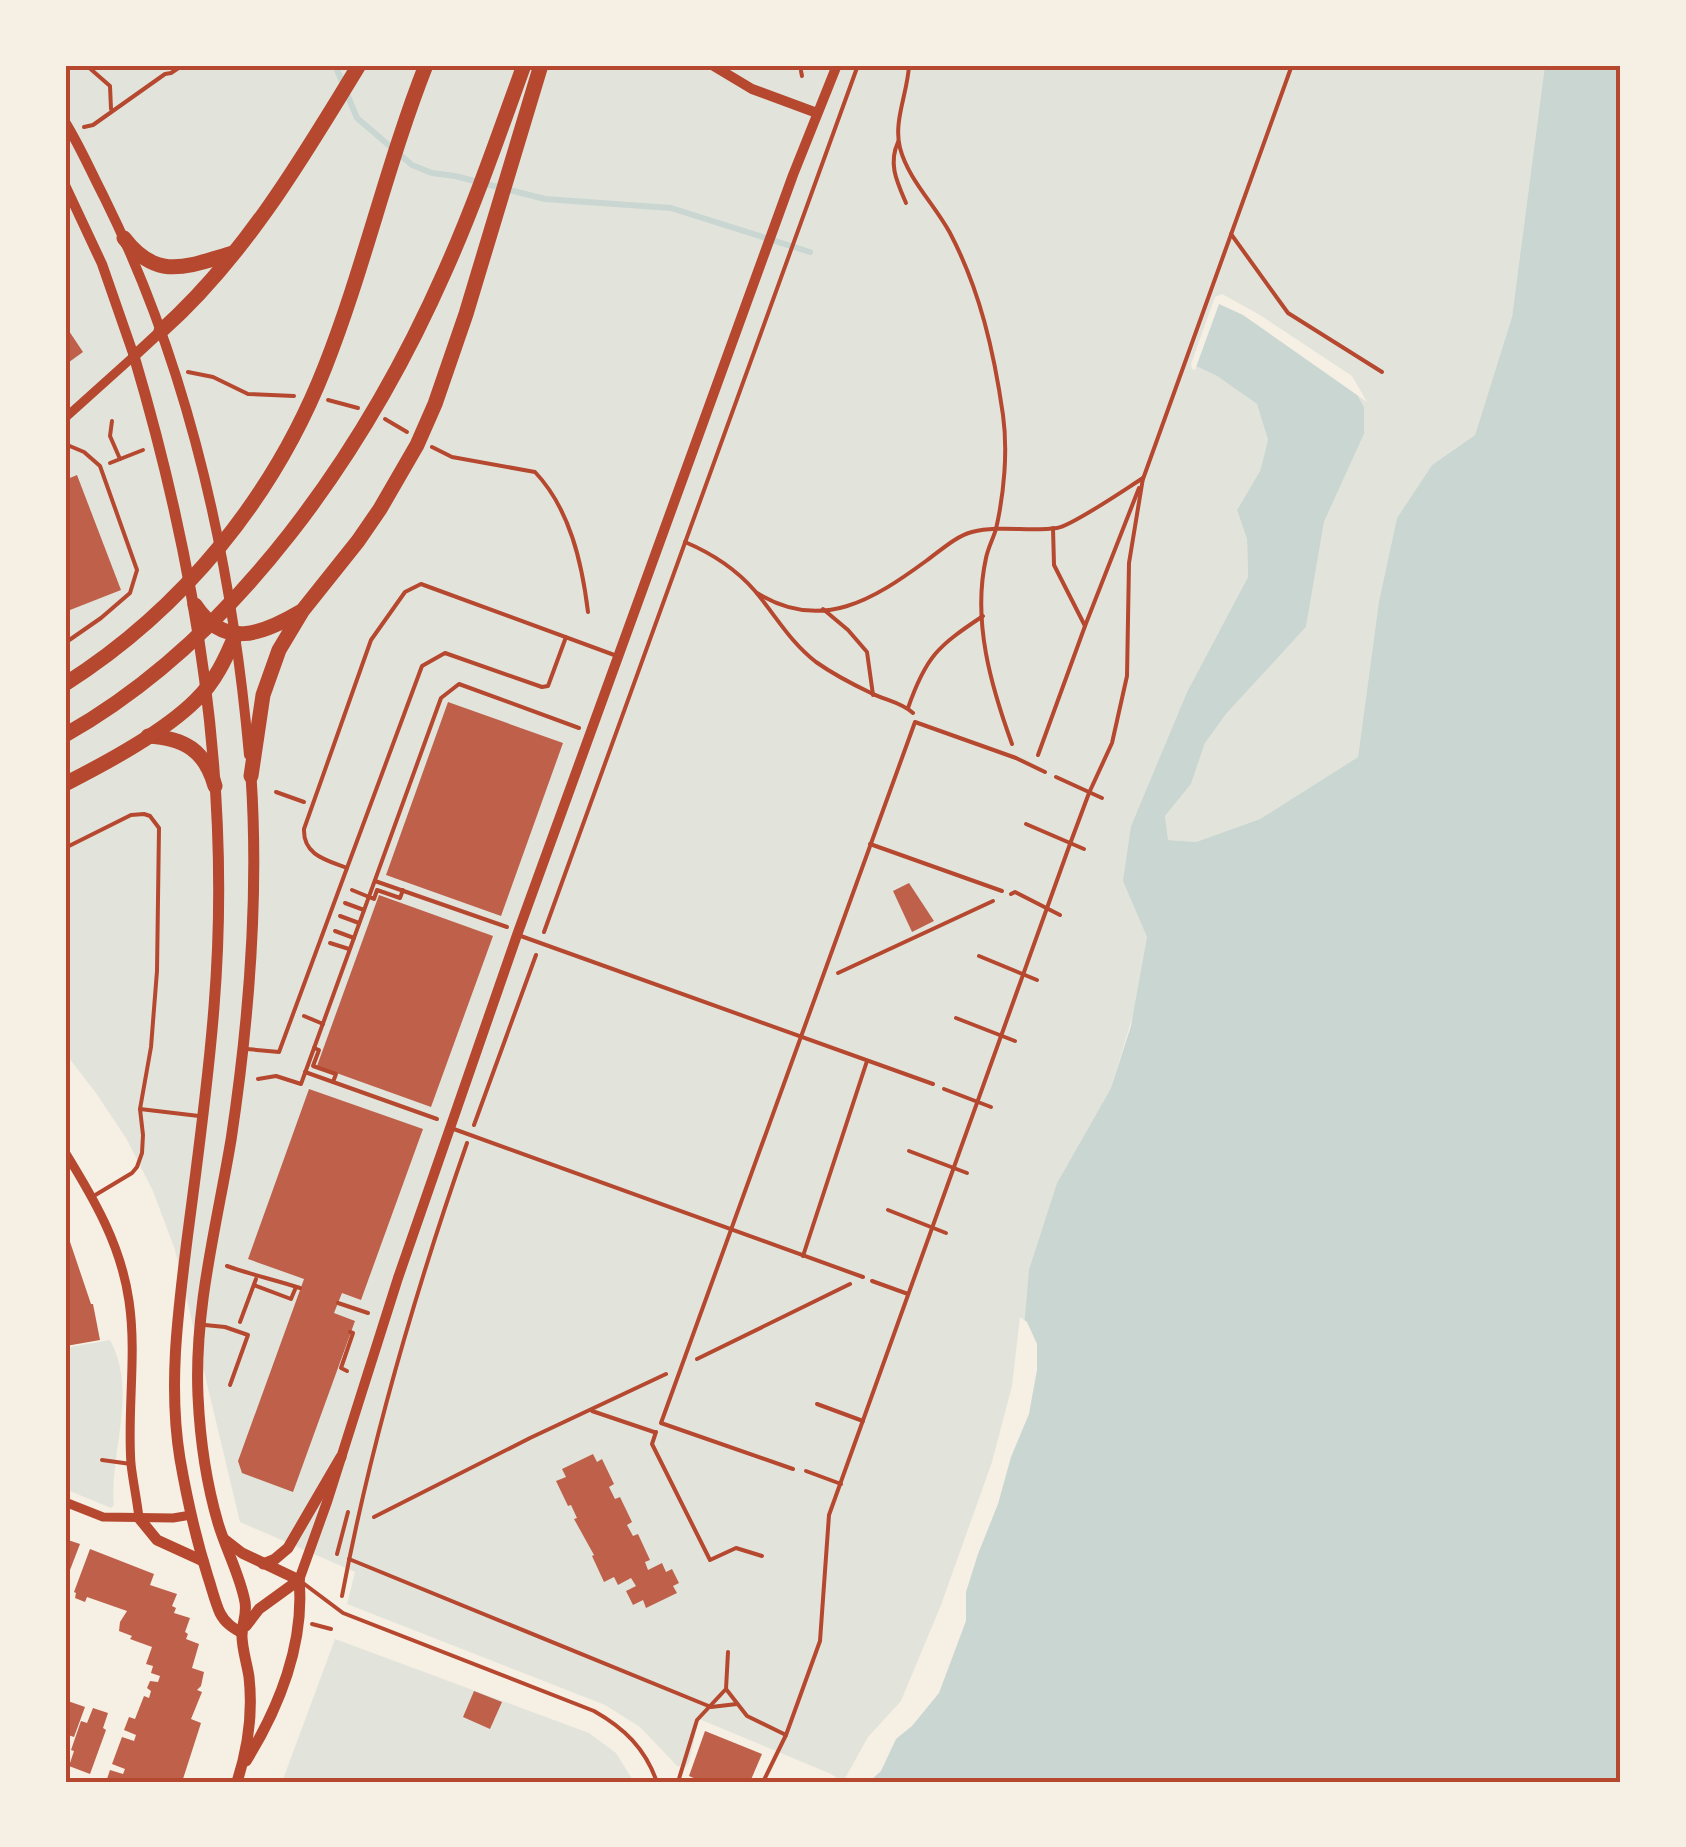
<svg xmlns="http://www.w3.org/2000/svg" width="1686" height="1847" font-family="Helvetica,sans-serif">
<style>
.green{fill:#e2e4dc}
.water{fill:#c9d6d2}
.pier{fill:#f6efe4}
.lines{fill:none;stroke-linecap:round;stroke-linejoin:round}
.stream{stroke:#c9d6d2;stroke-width:6}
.building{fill:#bf614a}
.path{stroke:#b5482f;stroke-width:4}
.service{stroke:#b5482f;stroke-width:4}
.minor{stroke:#b5482f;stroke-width:9}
.tertiary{stroke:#b5482f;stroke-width:10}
.secondary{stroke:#b5482f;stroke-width:11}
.motorway{stroke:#b5482f;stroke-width:15}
.neatline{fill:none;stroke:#b5482f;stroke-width:4}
</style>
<rect width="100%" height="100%" fill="#f6efe4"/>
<g class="green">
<polygon points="65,65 1545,65 1512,317 1475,435 1432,465 1397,518 1379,601 1358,757 1260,819 1196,842 1168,840 1165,816 1191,784 1205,743 1226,714 1306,627 1324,522 1364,434 1364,407 1348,380 1196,366 1217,376 1257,404 1268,440 1260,471 1237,510 1247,539 1248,577 1187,692 1131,826 1124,881 1147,937 1138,999 1111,1088 1057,1183 997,1464 905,1703 843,1782 831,1774 699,1719 689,1762 686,1767 677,1766 640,1727 605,1705 347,1604 355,1572 240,1522 175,1250 153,1191 126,1138 96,1093 65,1053"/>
<path d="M110,1340C138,1391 110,1451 114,1505L111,1508L65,1489V1348Z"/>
<polygon points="335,1639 589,1733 616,1753 634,1782 282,1782"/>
</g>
<polygon class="water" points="1545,65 1621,65 1621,1782 848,1782 905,1703 997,1464 1023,1339 1029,1270 1057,1183 1111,1088 1131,1026 1147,937 1123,881 1131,826 1187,692 1248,577 1247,539 1237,510 1260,471 1268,440 1257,404 1217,376 1196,366 1220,299 1349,380 1364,407 1364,434 1324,522 1306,627 1226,714 1205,743 1191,784 1165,816 1168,840 1196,842 1260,819 1358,757 1379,601 1397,518 1432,465 1475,435 1512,317"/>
<g class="pier">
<polygon points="1222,294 1260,315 1352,376 1367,402 1243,315 1219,304 1195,370 1192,369 1191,364 1215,297"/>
<polygon points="1020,1317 1027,1322 1037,1344 1037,1370 1029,1414 1011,1457 998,1504 978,1554 966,1592 966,1621 939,1693 912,1726 896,1739 881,1771 869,1782 843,1782 868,1737 901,1701 941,1605 992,1462 1012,1386"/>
</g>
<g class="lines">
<polyline class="stream" points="335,65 357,118 412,165 432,173 455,176 545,199 671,208 810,252"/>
</g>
<g class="building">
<polygon points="65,325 83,352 65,365"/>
<polygon points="77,475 121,590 65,612 65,480"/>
<polygon points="448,702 563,743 501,916 386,875"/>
<polygon points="909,883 934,921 912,932 893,891"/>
<polygon points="379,895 493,936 431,1107 317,1066"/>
<polygon points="309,1089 423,1129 361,1300 342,1293 334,1313 355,1321 293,1492 242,1473 238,1461 304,1279 248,1259"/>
<polygon points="65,1227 91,1304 93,1304 100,1340 66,1346"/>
<polygon points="593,1454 597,1462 602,1459 614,1484 609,1487 615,1499 620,1497 632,1522 627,1525 633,1536 638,1534 650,1560 645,1562 648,1570 662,1563 666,1572 672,1569 679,1583 673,1586 677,1593 646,1608 643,1600 633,1605 626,1591 636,1586 631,1578 618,1585 614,1577 604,1582 592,1556 594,1555 574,1519 577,1518 571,1505 568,1506 556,1481 566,1477 562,1469"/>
<polygon points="65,1539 80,1544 65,1583"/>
<polygon points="90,1549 154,1574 150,1585 177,1594 172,1606 176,1608 174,1613 190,1618 185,1632 188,1634 186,1639 199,1644 192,1668 204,1672 201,1686 197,1690 202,1692 191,1719 201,1723 182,1782 154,1782 145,1779 144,1782 106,1782 110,1770 123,1774 125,1769 112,1764 122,1737 134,1741 136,1735 124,1730 129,1717 135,1719 144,1696 149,1698 151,1691 147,1688 150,1681 158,1682 160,1676 151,1673 153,1666 146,1664 152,1647 130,1639 132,1636 119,1631 120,1622 127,1611 87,1597 85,1602 75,1598 76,1593 74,1592"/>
<polygon points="474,1691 502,1702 490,1729 463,1717"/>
<polygon points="65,1700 85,1707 74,1737 65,1734"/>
<polygon points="93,1708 108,1713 103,1728 106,1730 90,1774 69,1766 74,1751 71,1750 81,1721 87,1723"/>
<polygon points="705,1731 762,1754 750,1782 703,1782 689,1776"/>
</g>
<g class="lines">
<g class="path">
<polyline points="86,65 110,86 111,109"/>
<polyline points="815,65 816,66"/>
<path d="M909,65C908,92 893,121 900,148C908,179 935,205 950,233C980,290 994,352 1003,415C1008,451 1004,494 996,529C993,539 988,548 986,558C972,621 991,686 1012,744"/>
<polyline points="801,71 802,76"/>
<polyline points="84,127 93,125 165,74 171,73 183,65"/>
<path d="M898,142C888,164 897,182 906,203"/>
<polyline points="1231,234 1288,313 1382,372"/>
<polyline points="188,372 213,377 248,394 294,396"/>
<polyline points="328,400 358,408"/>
<polyline points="385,419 407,432"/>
<polyline points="112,421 110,436 120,459"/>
<path d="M432,447L452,457L535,472C570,509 582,563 588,612"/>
<polyline points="110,463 143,450"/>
<polyline points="1143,479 1292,65"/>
<polyline points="1053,528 1054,565 1085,626"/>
<path d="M685,542C711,553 736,569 755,591C776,616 790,642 816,662C833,674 852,684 871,693C884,700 901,702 913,713"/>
<path d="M757,593C822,633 874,599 926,561C940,551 956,536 972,532C1000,525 1029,532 1057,528C1072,526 1127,488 1143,478"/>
<polyline points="823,609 848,630 867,652 873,695"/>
<path d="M908,708C926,656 938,646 983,616"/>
<polyline points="1038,755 1085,626 1139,488"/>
<polyline points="1056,777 1102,798"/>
<polyline points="276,792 304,802"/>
<polyline points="1026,824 1084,849"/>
<polyline points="375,881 507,927"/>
<polyline points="352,890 374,899 377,890 400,898 403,890"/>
<polyline points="1011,894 1015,892 1060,915"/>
<polyline points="345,903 364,910"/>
<polyline points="340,916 359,923"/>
<polyline points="335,931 354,938"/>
<polyline points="544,932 858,65"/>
<polyline points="330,943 349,949"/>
<polyline points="979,956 1037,980"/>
<polyline points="838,973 993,901"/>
<polyline points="304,1016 323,1024"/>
<polyline points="956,1018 1015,1041"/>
<polyline points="314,1048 319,1050 313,1066 336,1074 333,1082"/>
<polyline points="305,1072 437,1119"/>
<polyline points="258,1079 276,1076 301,1084 441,698 459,684 579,728"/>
<polyline points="944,1089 991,1107"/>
<polyline points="474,1125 536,955"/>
<polyline points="909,1151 967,1173"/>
<polyline points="888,1210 946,1233"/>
<path d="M227,1266C252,1275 276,1280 300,1288"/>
<polyline points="872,1281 908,1294"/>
<polyline points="254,1285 291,1299 296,1287"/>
<polyline points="338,1303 368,1313"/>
<polyline points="240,1322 256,1279"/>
<polyline points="697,1359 850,1284"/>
<polyline points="347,1371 341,1368 353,1333 350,1332"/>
<polyline points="817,1404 863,1421"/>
<polyline points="592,1411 654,1432"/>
<polyline points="656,1432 652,1444 710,1560 736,1548 762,1556"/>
<polyline points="806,1471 841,1484"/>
<polyline points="374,1517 530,1438 666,1374"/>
<polyline points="337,1554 348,1512"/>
<polyline points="349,1559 711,1707 737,1704"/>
<path d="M342,1596C371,1442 415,1292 467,1143"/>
<polyline points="312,1624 331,1629"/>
<polyline points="728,1652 726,1689 747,1716 786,1735"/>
<polyline points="678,1782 697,1720 725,1690"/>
<polyline points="763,1782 786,1735 820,1641 829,1515 1070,844 1089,793 1112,743 1127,676 1129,563 1143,478"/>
</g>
<g class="service">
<polyline points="65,444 84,452 100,466 137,570 130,593 101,618 65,643"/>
<path d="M566,637L548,686L542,687L445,653L422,666L347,868C326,860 303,855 304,829L371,640L405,592L421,584L617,656"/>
<polyline points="870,844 1002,891"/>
<polyline points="65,848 131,815 144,814 150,816 159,828 157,971 151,1047 140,1109 143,1135 142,1153 137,1167 132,1173 92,1197"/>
<polyline points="518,935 933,1084"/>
<polyline points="247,1049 279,1052 347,868"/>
<polyline points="140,1109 199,1116"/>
<polyline points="451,1128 863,1277"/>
<polyline points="803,1256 867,1061"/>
<polyline points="205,1325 225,1327 248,1335 230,1385"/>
<polyline points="102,1460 131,1464"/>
<polyline points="793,1469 661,1423 915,722 1016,758 1045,772"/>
<path d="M303,1583L343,1613L594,1711C624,1728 645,1748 657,1782"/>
</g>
<g class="minor">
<polyline points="65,418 134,356"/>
<path d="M65,1152C94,1199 121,1245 129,1301C137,1355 127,1410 131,1464C133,1482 137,1500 139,1518"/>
<polyline points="65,1502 103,1517 173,1518 191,1515"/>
</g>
<g class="tertiary">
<polyline points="712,65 752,89 817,113"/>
<path d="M65,122C80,146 91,172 104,197C190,370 232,563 249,755"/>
<polyline points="65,185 102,264 134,356"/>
<polyline points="299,1580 327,1502 398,1278 517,935 793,175 837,65"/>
</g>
<g class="secondary">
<path d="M161,331L134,356C197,568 232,785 214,1007C208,1085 197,1163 187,1240C178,1313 168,1386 180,1459C187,1499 196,1539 208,1577C212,1589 215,1602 220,1613C225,1623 233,1628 242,1633"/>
<polyline points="139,1518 157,1540 203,1561"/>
<polyline points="224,1539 242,1553 299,1580"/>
<polyline points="263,1564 275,1559 288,1548 341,1457"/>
<polyline points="246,1626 259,1609 299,1580"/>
<path d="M246,1761C279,1708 305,1643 299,1580"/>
<path d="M237,1782C248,1748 253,1713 249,1677C247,1663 241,1646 242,1632C243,1621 247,1614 245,1602C240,1575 226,1550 218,1523C206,1482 200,1439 198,1396C194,1309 217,1224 231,1140C249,1021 259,895 251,776"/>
</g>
<g class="motorway">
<path d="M124,238C157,282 188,266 233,253"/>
<path d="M161,331C244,257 302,159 359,65"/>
<path d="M195,605C224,649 261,635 300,612"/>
<path d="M65,684C183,609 274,497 325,367C364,268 387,164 426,65"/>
<path d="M65,735C237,638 366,450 445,271C475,204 499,134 524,65"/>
<path d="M148,736C184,738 205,750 215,786"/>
<polyline points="251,776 263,695 279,650 303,610 358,541 380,509 417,445 435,404 466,314 541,65"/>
<path d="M65,784C106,763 164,732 196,700C215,682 226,658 236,634"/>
</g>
</g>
<rect width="1686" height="1847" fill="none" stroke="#f6efe4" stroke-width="135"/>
<rect x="68" y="68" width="1550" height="1712" class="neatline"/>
</svg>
